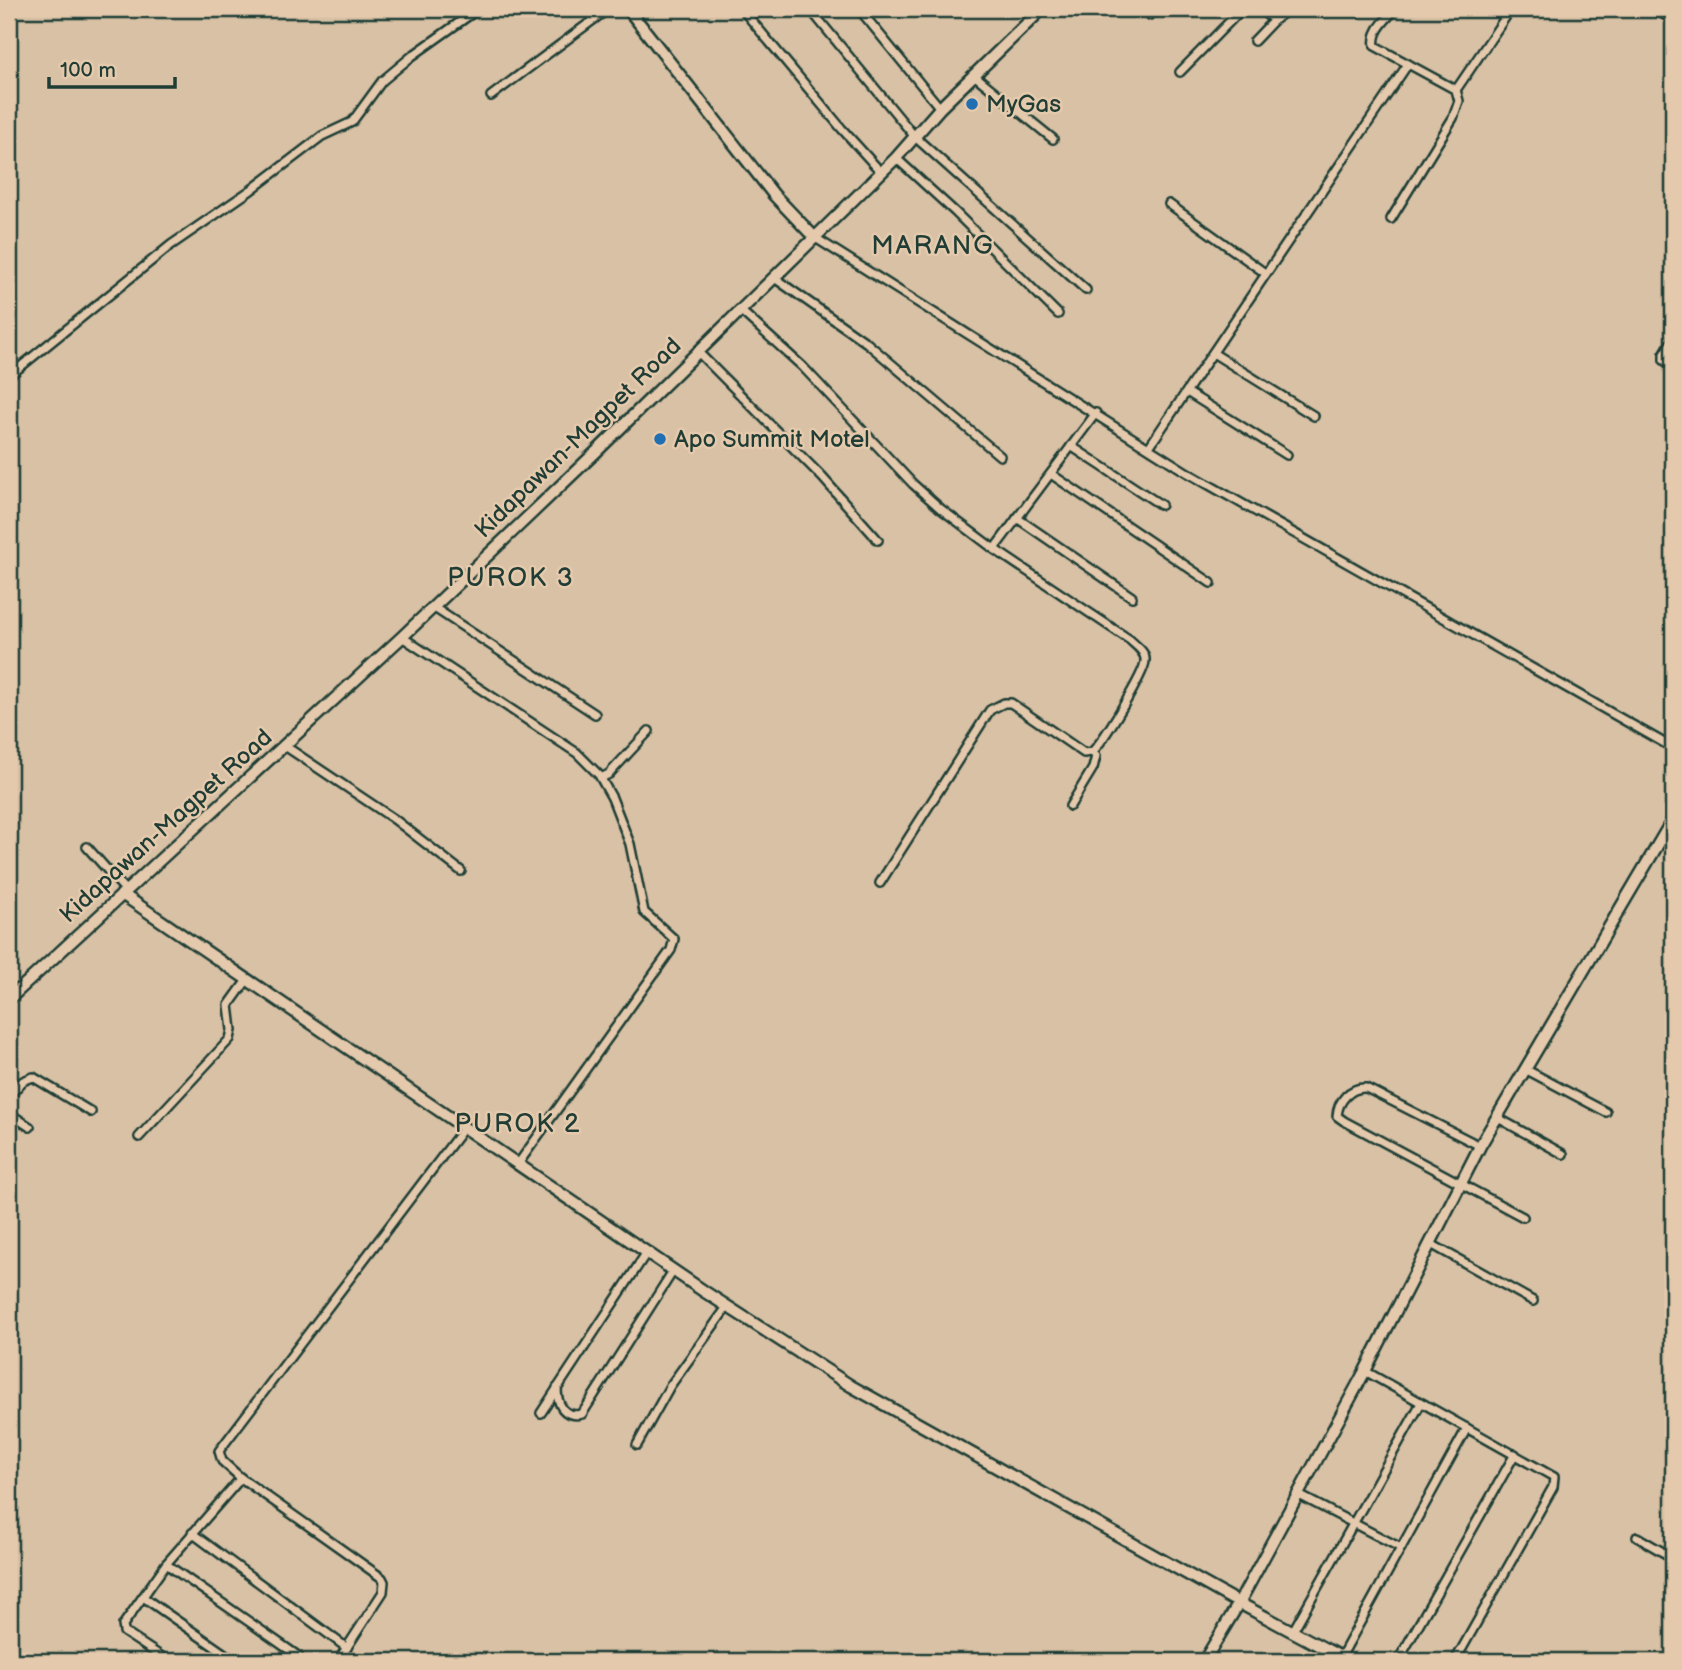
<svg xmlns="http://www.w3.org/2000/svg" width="1682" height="1670" font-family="'Balsamiq Sans',sans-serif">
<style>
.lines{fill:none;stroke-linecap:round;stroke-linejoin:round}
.street-casing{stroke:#1f3d34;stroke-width:12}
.secondary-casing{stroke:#1f3d34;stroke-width:15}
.street{stroke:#e5c9ac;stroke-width:7}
.secondary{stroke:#e5c9ac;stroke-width:10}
.poi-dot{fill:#1f6fb2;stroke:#e5c9ac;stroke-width:2.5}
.labels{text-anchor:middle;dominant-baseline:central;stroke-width:5;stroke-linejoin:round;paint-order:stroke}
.poi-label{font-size:24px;fill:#1f3d34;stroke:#e5c9ac;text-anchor:start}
.street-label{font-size:24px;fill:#1f3d34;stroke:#e5c9ac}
.neighbourhood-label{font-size:26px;letter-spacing:2px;fill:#1f3d34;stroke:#e5c9ac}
</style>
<rect width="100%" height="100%" fill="#d9c1a5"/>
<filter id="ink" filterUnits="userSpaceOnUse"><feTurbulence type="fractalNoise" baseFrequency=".0143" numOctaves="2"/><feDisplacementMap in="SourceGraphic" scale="14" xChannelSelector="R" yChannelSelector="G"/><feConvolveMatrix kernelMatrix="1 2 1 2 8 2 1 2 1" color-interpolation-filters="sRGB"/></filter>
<g filter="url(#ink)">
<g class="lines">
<defs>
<g id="street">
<polyline points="742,9 842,129 880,171"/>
<polyline points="810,9 915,137 1086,290"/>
<polyline points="859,9 940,108"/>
<polyline points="1259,9 1274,20"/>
<polyline points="1150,15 1157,9"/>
<polyline points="1254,41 1274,20 1289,9"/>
<polyline points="1180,72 1242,9"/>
<polyline points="974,75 1053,139"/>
<polyline points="1456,90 1511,9"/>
<polyline points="491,96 608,9"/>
<polyline points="896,158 955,212 1058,314"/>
<polyline points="1169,204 1265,273"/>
<path d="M1391,219L1453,118L1459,101L1456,90L1375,46C1372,31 1386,20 1395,9"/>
<polyline points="814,237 1188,473 1673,748"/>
<polyline points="773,277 867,343 1000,456"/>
<path d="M740,310L803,367L913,484L941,509L994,549L1130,640C1136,646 1146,652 1145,661C1145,673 1102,743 1092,752L1084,753L1011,703H1004L990,710L880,883"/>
<polyline points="1673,339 1664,354 1664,360 1673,367"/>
<polyline points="698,352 822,477 878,540"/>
<polyline points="1213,353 1314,416"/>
<polyline points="14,372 171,245 251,190 322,136 352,122 382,81 412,56 478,9"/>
<polyline points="1187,392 1287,455"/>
<polyline points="1071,446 1161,505"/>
<polyline points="1149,447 1408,64"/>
<polyline points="1051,474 1211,583"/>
<polyline points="1017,518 1132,597"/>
<polyline points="994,549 1096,413"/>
<polyline points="433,607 595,714"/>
<polyline points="402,637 577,753 599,775 612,798 630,844 644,912 674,939 671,950 518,1164"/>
<polyline points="285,746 394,819 461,871"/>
<polyline points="601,778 609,774 649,731"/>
<polyline points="1070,806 1093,768 1096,756 1092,752"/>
<polyline points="87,847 126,891"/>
<polyline points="1525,1069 1606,1112"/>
<polyline points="9,1096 23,1081 33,1077 91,1112"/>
<polyline points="9,1113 30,1127"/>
<polyline points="1498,1118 1563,1154"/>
<polyline points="139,1137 230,1039 232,1030 229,1005 247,980"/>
<path d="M1480,1146L1366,1088C1350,1087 1338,1101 1337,1116L1344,1121L1523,1217"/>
<polyline points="1431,1244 1533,1301"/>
<polyline points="1365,1371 1554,1477 1553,1487 1455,1661"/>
<path d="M557,1388C557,1405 564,1418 582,1414L673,1271"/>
<polyline points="541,1413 647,1252"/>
<polyline points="637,1445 670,1386 727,1307"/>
<polyline points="1299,1495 1401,1548"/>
<polyline points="192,1533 347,1648"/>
<polyline points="1637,1537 1673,1558"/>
<polyline points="166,1564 298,1656 301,1661"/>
<polyline points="143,1597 235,1661"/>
<polyline points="1293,1631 1421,1403"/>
<polyline points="1341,1657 1467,1428"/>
<polyline points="168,1661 124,1632 123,1625 166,1564 241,1478"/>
<polyline points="338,1661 383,1592 384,1582 382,1578 241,1478 222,1461 219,1451 463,1129"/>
<polyline points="1398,1661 1515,1454"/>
</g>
<g id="secondary">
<polyline points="628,9 774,195 814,237"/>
<polyline points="1657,9 1673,18"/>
<polyline points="122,894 705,1292 851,1386 1239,1603 1348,1661"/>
<polyline points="9,999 402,637 598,450 896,158 940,108 1042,9"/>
<polyline points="1204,1661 1239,1603 1365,1371 1480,1146 1673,819"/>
</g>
</defs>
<use href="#street" class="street-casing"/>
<use href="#secondary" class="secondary-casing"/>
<use href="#street" class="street"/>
<use href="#secondary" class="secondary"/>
</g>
</g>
<g class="poi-dot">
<circle cx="972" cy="104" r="7"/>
<circle cx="660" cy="439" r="7"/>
</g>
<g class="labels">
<g class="poi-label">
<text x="986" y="104">MyGas</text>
<text x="674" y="439">Apo Summit Motel</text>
</g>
<g class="street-label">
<text transform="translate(578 438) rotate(-44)">Kidapawan-Magpet Road</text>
<text transform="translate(166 826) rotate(-42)">Kidapawan-Magpet Road</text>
</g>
<g class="neighbourhood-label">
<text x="933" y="246">MARANG</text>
<text x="511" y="578">PUROK 3</text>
<text x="518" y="1124">PUROK 2</text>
</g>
</g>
<rect width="1682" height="1670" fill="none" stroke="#e5c9ac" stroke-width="35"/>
<rect x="18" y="18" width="1647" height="1635" fill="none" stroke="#1f3d34" stroke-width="2.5" filter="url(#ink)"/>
<path d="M49 77v10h126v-10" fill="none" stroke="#1f3d34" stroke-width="3.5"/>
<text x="60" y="77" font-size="21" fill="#1f3d34" stroke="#e5c9ac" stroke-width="5" paint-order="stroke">100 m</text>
</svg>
